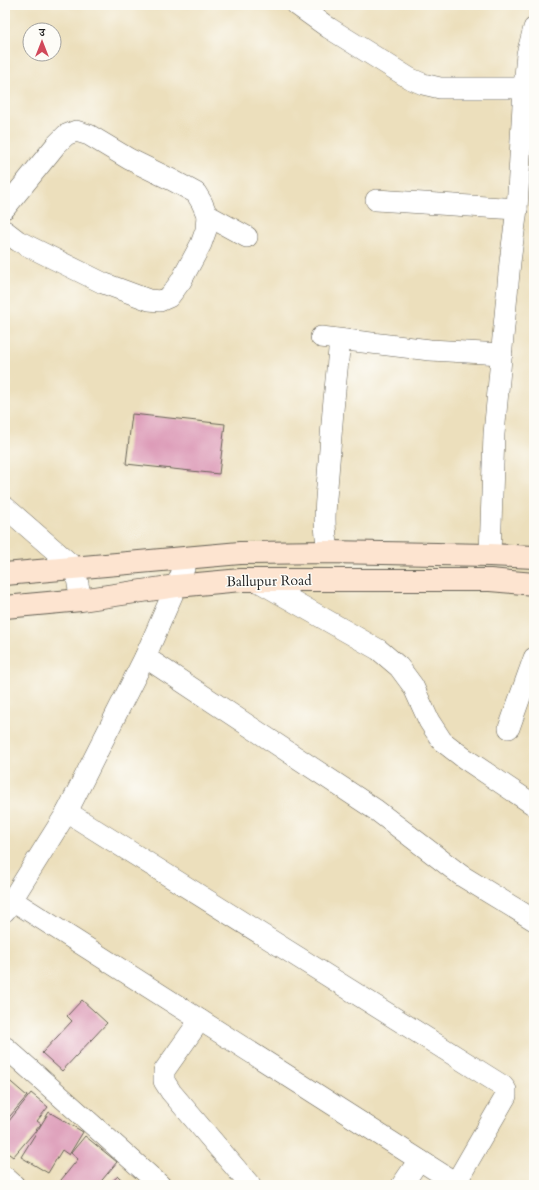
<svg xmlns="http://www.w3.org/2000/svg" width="539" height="1190" font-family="Cardo,'Noto Serif Devanagari',serif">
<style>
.building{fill:#db97b5}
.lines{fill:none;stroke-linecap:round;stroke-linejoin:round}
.street-casing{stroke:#656054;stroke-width:22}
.secondary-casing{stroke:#656054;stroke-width:24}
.street{stroke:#fff;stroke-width:21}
.secondary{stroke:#fde4d0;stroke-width:22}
.labels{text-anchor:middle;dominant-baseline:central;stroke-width:3;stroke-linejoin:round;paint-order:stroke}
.street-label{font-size:14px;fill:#1c1c1c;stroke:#fdfcf7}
</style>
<rect width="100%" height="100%" fill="#fdfcf7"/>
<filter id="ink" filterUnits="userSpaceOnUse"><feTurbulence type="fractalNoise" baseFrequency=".025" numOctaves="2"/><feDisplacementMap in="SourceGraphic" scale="8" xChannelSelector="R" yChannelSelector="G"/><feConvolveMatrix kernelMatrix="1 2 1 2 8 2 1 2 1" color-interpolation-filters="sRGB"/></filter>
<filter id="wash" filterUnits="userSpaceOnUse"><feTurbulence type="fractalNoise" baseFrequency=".012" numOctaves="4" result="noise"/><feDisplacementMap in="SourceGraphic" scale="16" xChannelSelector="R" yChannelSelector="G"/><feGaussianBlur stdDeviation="0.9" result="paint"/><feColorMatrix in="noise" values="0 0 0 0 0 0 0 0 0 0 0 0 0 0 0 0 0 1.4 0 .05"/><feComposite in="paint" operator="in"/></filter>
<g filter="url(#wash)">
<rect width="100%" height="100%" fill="#ecdfbc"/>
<g id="blocks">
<g class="building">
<polygon points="132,414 225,424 219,474 126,464"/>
<polygon points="82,1000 107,1023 62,1071 42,1053 72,1021 67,1016"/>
<polygon points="5,1077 27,1096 5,1122"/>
<polygon points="31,1093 48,1107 37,1121 41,1124 13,1157 5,1151 5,1126"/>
<polygon points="49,1112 83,1132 69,1155 62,1150 48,1173 21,1157"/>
<polygon points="85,1136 117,1162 98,1185 57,1185 78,1159 71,1153"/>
<polygon points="118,1176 127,1185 108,1185"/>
</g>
</g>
</g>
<g filter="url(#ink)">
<use href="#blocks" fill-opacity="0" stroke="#656054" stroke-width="1"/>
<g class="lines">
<defs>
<g id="street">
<polyline points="297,5 329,28 409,78 423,84 440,88 524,88"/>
<polyline points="376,200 517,209"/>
<polyline points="5,208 56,145 66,135 76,131 89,135 129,159 172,180 196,193 202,203 207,215 206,230 201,244 181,281 169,297 160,301 149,300 103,283 18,241 5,231"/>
<polyline points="207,215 247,237"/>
<polyline points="321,337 430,350 502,354"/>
<polyline points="5,507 75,568 81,600"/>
<path d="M329,552C322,527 326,500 328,475C331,430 335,385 340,340"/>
<polyline points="490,555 494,434 510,262 517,209 524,88 527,54 534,28"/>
<polyline points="256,580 379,650 399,667 413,686 429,721 442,741 464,758 534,805"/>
<polyline points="145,657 376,810 462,876 534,920"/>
<polyline points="509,728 534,658"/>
<polyline points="12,900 451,1180 458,1179 506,1096 506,1090 503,1086 67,812"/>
<polyline points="5,911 67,812 145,657 188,559"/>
<polyline points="200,1020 164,1071 164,1081 171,1092 250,1185"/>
<polyline points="5,1047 160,1185"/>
<polyline points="5,1177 14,1185"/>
<polyline points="402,1185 419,1160"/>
</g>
<g id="secondary">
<polyline points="5,574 240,553 329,552 490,555 534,557"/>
<polyline points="5,607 81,600 176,586 241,580 490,580 534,584"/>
</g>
</defs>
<use href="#street" class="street-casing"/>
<use href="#secondary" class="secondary-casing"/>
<use href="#street" class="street"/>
<use href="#secondary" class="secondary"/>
</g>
</g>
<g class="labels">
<g class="street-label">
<text transform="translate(269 581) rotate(-1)">Ballupur Road</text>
</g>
</g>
<rect width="539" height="1190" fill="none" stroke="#fdfcf7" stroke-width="20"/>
<g transform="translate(42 42)"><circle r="19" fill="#fdfcf7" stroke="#a3a29f"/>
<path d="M0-3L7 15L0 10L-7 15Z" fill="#d1495b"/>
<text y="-6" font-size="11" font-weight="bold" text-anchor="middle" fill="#1c1c1c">उ</text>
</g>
</svg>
